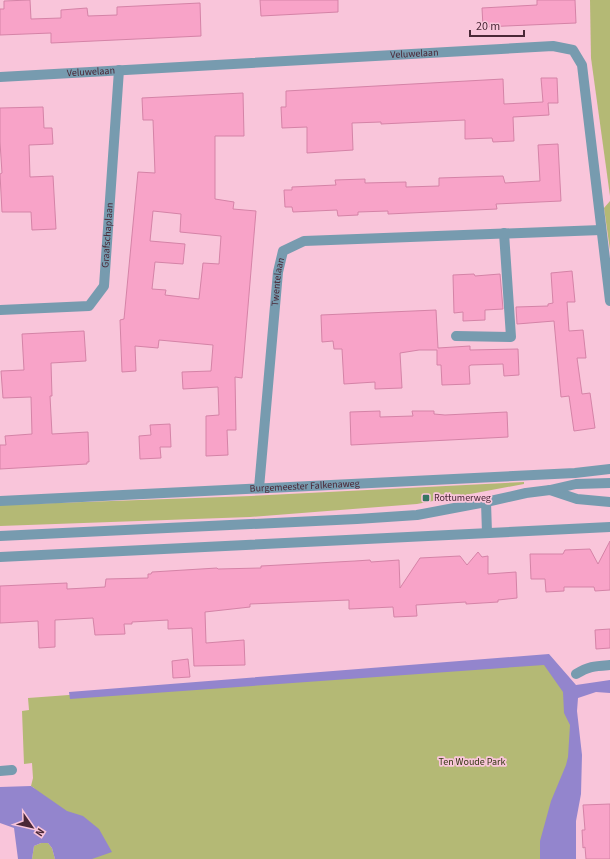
<svg xmlns="http://www.w3.org/2000/svg" width="610" height="859" font-family="'Source Sans 3',sans-serif">
<style>
.green{fill:#b4b975}
.water{fill:#9385cd}
.building{fill:#f8a3c8;stroke:#d583a7;fill-rule:evenodd}
.lines{fill:none;stroke-linecap:round;stroke-linejoin:round}
.minor{stroke:#779baf;stroke-width:10}
.poi-dot{fill:#367563;stroke:#f9c5da;stroke-width:1.5}
.labels{text-anchor:middle;dominant-baseline:central;stroke-width:3.5;stroke-linejoin:round;paint-order:stroke}
.street-label{font-size:10px;fill:#4a2837;stroke:#f9c5da}
.poi-label{font-size:10px;fill:#4a2837;stroke:#f9c5da;text-anchor:start}
.park-label{font-size:10px;fill:#353713;stroke:#f9c5da}
</style>
<rect width="100%" height="100%" fill="#f9c5da"/>
<g class="green">
<polygon points="590,0 610,0 610,196 591,58"/>
<polygon points="610,201 610,250 604,208"/>
<polygon points="524,482 524,484 417,504 250,517 0,526 0,505 251,496"/>
<polygon points="544,660 569,689 575,748 561,859 70,859 34,788 31,786 33,778 32,763 24,764 22,711 29,710 28,698"/>
<polygon points="41,843 48,843 52,848 55,859 32,859 34,846"/>
</g>
<g class="water">
<polygon points="549,654 576,685 610,680 610,693 596,692 578,698 577,711 582,755 581,794 576,821 576,859 540,859 540,841 551,801 566,765 568,757 570,725 564,713 563,692 544,665 70,699 69,692"/>
<polygon points="31,786 67,811 83,816 99,829 112,852 92,859 55,859 52,848 48,843 41,843 34,846 32,859 18,859 14,828 0,823 0,787"/>
</g>
<g class="building">
<polygon points="30,0 31,19 61,18 61,10 87,8 88,16 117,15 117,7 200,3 201,36 51,43 51,33 0,35 0,9 4,9 4,1"/>
<polygon points="260,0 338,0 338,12 261,16"/>
<polygon points="537,0 575,0 576,23 483,27 482,8 537,5"/>
<polygon points="541,78 557,78 558,103 548,103 549,115 513,117 514,141 493,142 492,138 465,139 465,120 381,124 381,122 352,123 353,150 307,153 307,127 282,128 281,107 286,107 286,91 503,79 504,104 543,102"/>
<path d="M243,93L244,136H215V199L234,202L233,209L256,211L242,378L235,377L236,430H227L228,455L206,456V416L219,415L218,387L183,389L182,372L211,371L213,345L159,340L158,348L135,346L136,371L122,372L120,320L124,319L138,172L155,173L153,120H143L142,98ZM153,211L181,214L180,232L221,236L219,264L203,263L199,299L165,295L166,290L152,289L155,262L183,264L185,244L150,241Z"/>
<polygon points="43,107 44,128 52,128 53,144 29,145 30,177 53,176 56,229 32,230 31,212 2,212 0,174 2,173 0,142 0,108"/>
<polygon points="558,144 561,201 496,204 497,209 388,214 388,211 358,212 358,215 338,216 337,210 293,212 292,207 285,207 284,190 292,190 292,187 336,185 335,180 365,179 365,183 406,182 406,187 439,186 439,178 503,176 505,183 540,181 538,145"/>
<polygon points="572,271 575,302 567,302 569,331 583,330 586,358 577,358 582,394 590,393 595,428 574,431 569,396 561,397 554,321 517,324 516,307 548,306 548,304 553,303 551,273"/>
<polygon points="474,274 475,276 500,274 503,309 485,310 485,320 463,321 463,312 454,313 453,275"/>
<polygon points="436,310 438,348 470,346 470,350 518,349 519,375 504,376 503,364 471,365 469,366 470,384 442,385 441,365 437,365 437,350 419,350 400,353 402,388 375,389 375,382 344,384 342,349 334,349 333,341 322,342 321,315"/>
<polygon points="84,331 86,361 51,363 52,396 50,396 52,434 88,432 89,462 87,462 87,464 0,469 0,445 6,445 5,436 32,434 31,397 3,398 1,371 24,370 22,334"/>
<polygon points="380,411 380,417 413,416 412,411 434,411 434,414 445,415 507,412 508,437 351,445 350,412"/>
<polygon points="170,424 171,447 160,447 161,458 140,459 139,436 151,435 150,425"/>
<polygon points="610,541 610,590 595,591 594,587 564,587 564,591 546,592 545,579 531,579 530,554 563,554 565,550 590,549 598,564"/>
<polygon points="478,552 482,557 488,556 488,574 516,572 517,598 498,600 498,602 466,604 466,602 416,605 417,616 394,617 393,607 349,609 349,600 250,604 250,607 205,612 206,643 244,640 245,665 194,666 192,628 168,629 168,620 132,622 132,624 124,624 125,634 95,635 93,618 55,620 55,647 39,648 38,621 0,623 0,586 67,583 67,589 105,587 106,579 148,578 148,574 151,574 152,572 217,568 218,569 261,568 261,566 355,561 370,560 371,562 399,560 400,588 420,558 460,556 467,565"/>
<polygon points="610,629 610,648 596,649 595,630"/>
<polygon points="188,659 190,677 173,678 172,661"/>
<polygon points="610,804 610,859 586,859 585,847 583,848 582,830 585,830 583,805"/>
</g>
<g class="lines">
<g class="minor">
<path id="s1" d="M0,77L553,46L573,50L582,65L610,301"/>
<path id="s2" d="M0,310L89,306L104,286L119,70"/>
<polyline points="456,336 511,337 504,233"/>
<path id="s3" d="M259,488L278,272L283,251L304,241L601,230"/>
<polyline points="550,490 577,499 610,502"/>
<path id="s4" d="M0,501L575,473L610,469"/>
<polyline points="486,502 487,533"/>
<polyline points="0,536 357,519 417,515 486,502 526,493 550,490 576,484 610,483"/>
<polyline points="0,557 610,527"/>
<path d="M576,674C589,666 595,666 610,665"/>
<polyline points="0,771 12,770"/>
</g>
</g>
<rect class="poi-dot" x="422" y="494" width="8" height="8" rx="2"/>
<g class="labels">
<g class="street-label">
<text stroke="none"><textPath href="#s1" startOffset="415">Veluwelaan</textPath></text>
<text stroke="none"><textPath href="#s1" startOffset="91">Veluwelaan</textPath></text>
<text stroke="none"><textPath href="#s2" startOffset="165">Graafschaplaan</textPath></text>
<text stroke="none"><textPath href="#s3" startOffset="207">Twentelaan</textPath></text>
<text stroke="none"><textPath href="#s4" startOffset="305">Burgemeester Falkenaweg</textPath></text>
</g>
<g class="poi-label">
<text x="434" y="498">Rottumerweg</text>
</g>
<g class="park-label">
<text x="472" y="762">Ten Woude Park</text>
</g>
</g>
<g transform="translate(32 827) rotate(124)" stroke="#f9c5da" stroke-width="3" paint-order="stroke">
<path d="M0-3L7 15L0 10L-7 15Z" fill="#4a2837"/>
<text y="-6" font-size="11" font-weight="bold" text-anchor="middle" fill="#4a2837">N</text>
</g>
<path d="M470 30v6h54v-6" fill="none" stroke="#4a2837" stroke-width="2"/>
<text x="476" y="30" font-size="12" fill="#4a2837" stroke="#f9c5da" stroke-width="3" paint-order="stroke">20 m</text>
</svg>
